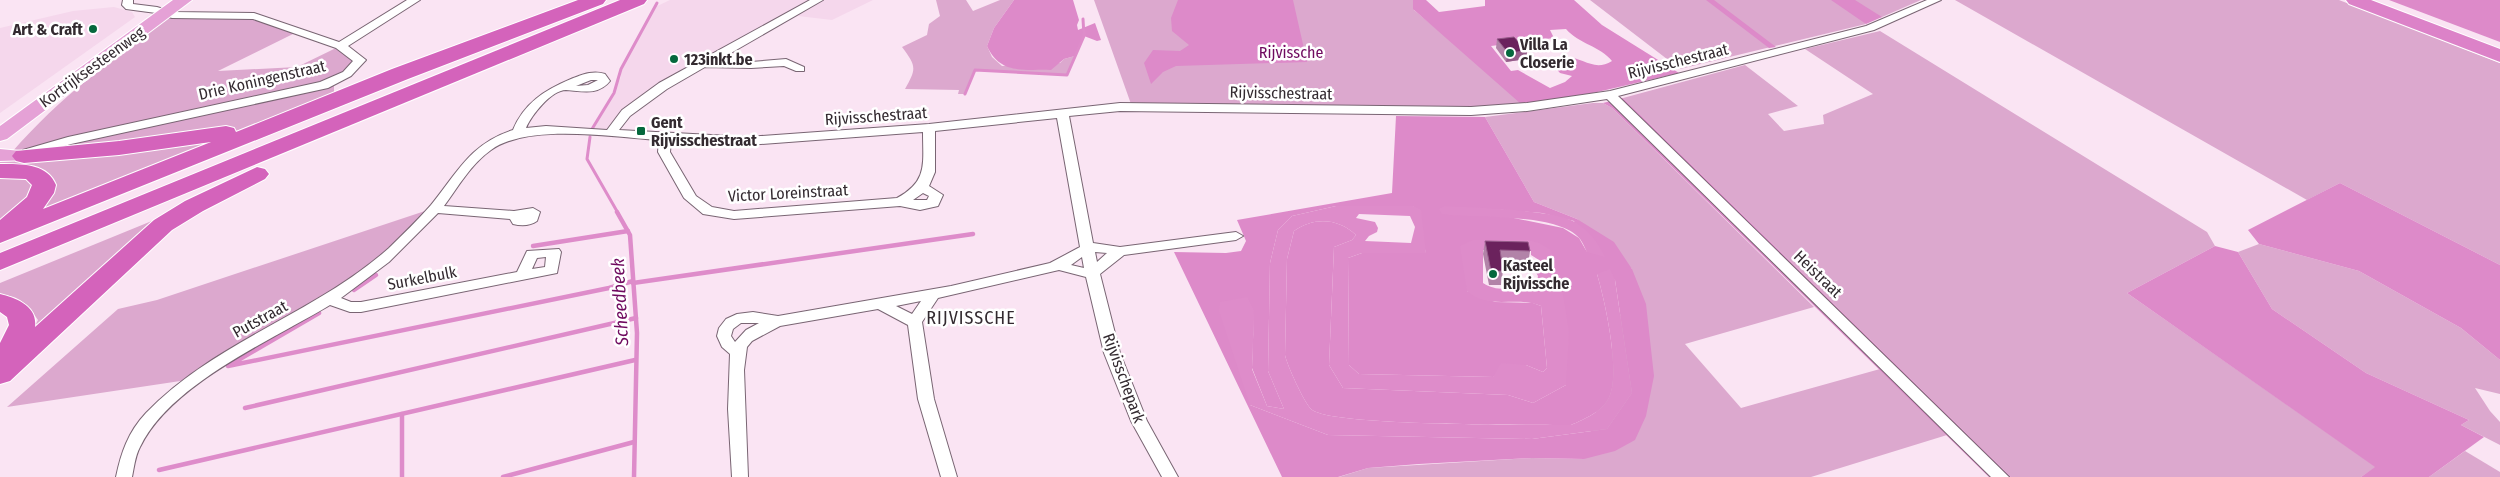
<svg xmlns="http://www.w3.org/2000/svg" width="2500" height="477" font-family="'Fira Sans Condensed',sans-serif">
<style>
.built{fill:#f5d7ec}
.green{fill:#dca8ce}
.forest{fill:#dd8ac9;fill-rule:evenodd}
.water{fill:#de8cca;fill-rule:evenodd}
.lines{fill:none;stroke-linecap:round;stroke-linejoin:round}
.stream-far1{stroke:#de8cca;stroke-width:3}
.stream{stroke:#de8cca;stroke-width:4.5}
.minor-casing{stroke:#796573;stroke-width:2}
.primary-casing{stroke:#fff;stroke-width:2}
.trunk-casing{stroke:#fff;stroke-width:2}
.motorway-casing{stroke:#fff;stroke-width:2}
.minor{fill:#fff;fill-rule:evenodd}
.primary{fill:#e5a1d6;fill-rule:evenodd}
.trunk{fill:#dc82c8;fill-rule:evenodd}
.motorway{fill:#d463bb;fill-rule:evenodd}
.wall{fill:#b283a8}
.shaded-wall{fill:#965c8a}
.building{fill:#6b225d;stroke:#965c8a}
.poi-dot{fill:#05683d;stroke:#fff;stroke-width:2}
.labels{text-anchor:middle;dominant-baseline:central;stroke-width:5;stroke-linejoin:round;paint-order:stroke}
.poi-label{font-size:16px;font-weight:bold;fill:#332a30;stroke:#fff;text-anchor:start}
.park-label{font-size:16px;fill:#6f0a5f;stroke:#fff}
.street-label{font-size:16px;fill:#332a30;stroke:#fff}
.water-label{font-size:18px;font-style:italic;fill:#6f0a5f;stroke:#fff}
.neighbourhood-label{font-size:18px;letter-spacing:1px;fill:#332a30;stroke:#fff}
</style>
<rect width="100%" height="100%" fill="#fae4f3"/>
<g class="built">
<polygon points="670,0 873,0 832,20 798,16 725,53 710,65 667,87 631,114 618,130 592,129 609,101 621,77 621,69 653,8"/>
<polygon points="114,7 132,12 135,17 0,113 0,28 73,11"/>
</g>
<g class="green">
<path d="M936,0H966L973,11L1000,0H1014L994,28L987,46L992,57L1002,66L1060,63L1064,59L1075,56L1067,75L975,70L965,94H958L959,90L905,89C917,68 916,66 902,47L927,35L929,24L940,16Z"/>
<polygon points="1094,0 1413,0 1414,10 1525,103 1471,108 1131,104"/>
<polygon points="1590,0 1921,0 1882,17 1864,22 1866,24 1680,69"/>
<polygon points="1955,0 2339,0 2500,63 2500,265 2340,183 2307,200"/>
<path d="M170,17H251L295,33L218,71L297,67L336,48L356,60L344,73L321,85L12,152C61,96 111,60 170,17Z"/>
<polygon points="1880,31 2207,232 2215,246 2127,293 2376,467 2361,477 2011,477 1623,98 1745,65 1798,106 1768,114 1784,131 1824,124 1823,115 1873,94 1805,49"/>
<polygon points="334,85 334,93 0,227 0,162 2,161 79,141"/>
<polygon points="1593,103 1603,103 1612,108 1814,307 1685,344 1741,408 1880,369 1947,435 1811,477 1339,477 1368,468 1532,458 1584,459 1632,269 1577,219 1534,202 1485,117"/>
<polygon points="428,210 389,249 361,272 327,295 187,380 7,407 118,309 157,300"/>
<path d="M164,216L28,338L38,320C28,305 20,295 0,295V283Z"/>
<polygon points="2259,244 2359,271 2461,328 2500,360 2500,394 2475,388 2490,411 2500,422 2500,445 2461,425 2469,420 2366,373 2272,309 2238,252"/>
<polygon points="2465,451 2500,472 2500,477 2429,477"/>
</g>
<g class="forest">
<path d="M1014,0H1073L1079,20L1077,25L1078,30L1095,23L1101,40L1097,41L1084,36L1075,56L1064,59L1051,70C1024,69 1000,75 987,46L994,28Z"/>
<polygon points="1178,0 1293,0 1307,62 1176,66 1163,72 1151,84 1144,63 1153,50 1180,51 1189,45 1172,31 1171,18"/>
<path d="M1413,0H1426L1439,12L1485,6V0H1574L1602,25L1679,73L1593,93L1521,104L1413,9ZM1566,29C1579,44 1600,46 1612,61C1588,76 1575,44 1553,65L1560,73L1572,76L1565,82L1550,88L1518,70L1511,71L1491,46L1554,38L1550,30Z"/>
<polygon points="1706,0 1714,0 1776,47 1769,48"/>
<polygon points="1831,0 1855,0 1882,17 1866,24"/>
<polygon points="2389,0 2500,0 2500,42"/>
<polygon points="1623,98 2011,477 1989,477 1612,108 1603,103"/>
<path d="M1396,116L1485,117L1534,202L1577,219L1614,242L1632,269L1646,304L1654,376L1646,416L1635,440L1615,451L1584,459L1532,458L1419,464L1368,468L1338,477H1282L1174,252L1226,253L1241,251L1246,241L1237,220L1392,193ZM1336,206H1413L1426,253H1362L1348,258L1349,365L1359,374L1493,377L1526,365L1543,372L1547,368L1541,306L1533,303L1495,302L1467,291L1474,240H1527L1560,276L1566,385L1533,403L1508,395L1343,388L1329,365L1334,247L1352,240L1356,235C1338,218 1314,217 1294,231L1287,259L1285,355C1287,365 1304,402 1311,409C1329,427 1534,424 1571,425C1585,419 1604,411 1610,395C1620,369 1605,301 1597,274L1615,280L1632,393L1607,429L1532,439L1328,435L1250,405L1254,311L1252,368L1267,406L1284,409L1268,371L1270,263L1278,230L1292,216ZM1492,209L1542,213L1574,221L1587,252L1579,238L1563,228L1509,217Z"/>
<polygon points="2340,183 2500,265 2500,360 2461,328 2359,271 2259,244 2248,230"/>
<polygon points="2215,246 2238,252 2272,309 2366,373 2469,420 2461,425 2484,437 2429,477 2361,477 2375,467 2127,293"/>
</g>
<g class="water">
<path d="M1336,206H1413L1421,210L1426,253H1362L1348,258L1349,365L1359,374L1493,377L1501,363L1526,365L1543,372L1547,368L1541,306C1516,295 1490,311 1467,291L1460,246L1473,240H1527L1539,243L1551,250L1560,276L1569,332L1566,385L1533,403L1508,395L1343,388L1329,365L1334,247L1352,240L1356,235C1338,218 1314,217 1294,231L1287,259L1285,355C1287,365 1304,402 1311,409C1329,427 1534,424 1571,425C1585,419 1604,411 1610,395C1620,369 1605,301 1597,274L1610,269L1615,280L1632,393L1607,429L1532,439L1328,435L1250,405L1219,311L1220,302L1247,297L1254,311L1252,369L1267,406L1284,409L1268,371L1270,263L1278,230L1292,216ZM1359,214L1410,216L1415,227L1411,243L1365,241L1369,236L1377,232L1378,228L1375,222L1356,218ZM1483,250L1531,251V255L1539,260L1537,263H1534L1535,267H1538L1534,269L1538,276L1536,286C1519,286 1499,294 1483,283Z"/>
<path d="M1445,206C1473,208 1554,209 1575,222C1589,231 1598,242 1605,257L1587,252C1585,248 1583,243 1580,239C1558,212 1474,219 1442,214L1439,209Z"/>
</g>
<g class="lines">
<g class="stream-far1">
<polyline points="965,94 975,70 1067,75 1084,36 1083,19"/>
<polyline points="592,129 614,93 621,69 657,3"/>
<polyline points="590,137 587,159 618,213"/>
</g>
<g class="stream">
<polyline points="617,212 630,235 637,333 634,477"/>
<polyline points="533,246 628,231"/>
<polyline points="633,283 973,234"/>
<polyline points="354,290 376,275"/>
<polyline points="319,313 228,366 609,288 633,281"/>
<polyline points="245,408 636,318"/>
<polyline points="402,414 402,477"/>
<polyline points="159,470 635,360"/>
<polyline points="503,477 634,442"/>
</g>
<defs>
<g id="minor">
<polygon points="123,0 133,0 133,4 157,7 173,12 254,13 339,42 407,0 420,0 348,46 366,60 351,76 328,88 71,144 27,157 23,156 21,153 23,150 68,137 320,82 343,72 353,61 336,48 253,19 172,18 156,13 126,9 122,5"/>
<path d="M810,0H823L717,61L751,62L786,59L804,67V71H796L784,66L751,68L705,67L667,89L630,116L619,130L748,137L929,124L1120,103L1471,107L1527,103L1610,91L1866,26L1927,0H1941L1874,30L1618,96L2009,477H1991L1607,99L1527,111L1471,115L1120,111L1069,116L1093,243L1120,247L1236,232L1243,236L1236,240L1124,255L1100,274L1120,353L1147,421L1178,477H1162L1131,421L1104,353L1086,277L1059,270L938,298L922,322L934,399L957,477H941L918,399L908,325L878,309L780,326L752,341L747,347L744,370L748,477H732L728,409L730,354L722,347L717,336L719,328L726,319L737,314L753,312L778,316L951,286L1050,263L1080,247L1057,118L935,131V172L929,186L943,195L938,206L920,210L900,206L734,219L703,214L684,198L658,152L659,140C612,137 528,123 491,150C471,164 458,187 444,206L514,211L533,208L540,212L537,221C530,226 521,226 513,224L510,219L438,213L389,262L341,298L351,302H361L517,272L527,251L559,249L561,252L557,273L361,312H350L330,305C272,340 170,384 140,447C135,456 134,468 132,477H116C121,453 128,432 146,413C215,341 315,314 389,248C403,234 418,220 431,205C457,173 471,143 513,130C524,103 545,90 571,79C582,75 592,70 605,74L610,81C598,96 582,91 566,90C551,90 531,116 526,128L546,126L607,130L622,110L659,83ZM591,80H598L588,85L576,86ZM923,132C923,164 928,181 897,198L734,211L712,207L696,196L670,152L671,141L748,145ZM923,193L929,196L927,200H913ZM1095,252L1107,253L1097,262ZM546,257L545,267L532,269L537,258ZM1082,257L1084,268L1071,265ZM921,301L912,314L896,306ZM741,323H759L746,330L735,342L731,336L733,329Z"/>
</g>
<g id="primary">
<polygon points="173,0 192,0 7,139 0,141 0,126"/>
<polygon points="0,149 31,152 34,156 31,160 0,161"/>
</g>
<polygon id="trunk" points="2346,0 2371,0 2500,49 2500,62 2349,4"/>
<g id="motorway">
<path d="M578,0H606L603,4L408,79L0,243V220L27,197L32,185L26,179L0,178V164C21,164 47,163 56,185L54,193L43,209L211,142L119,155L24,163L16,161L12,156L16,151L119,141L226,126L234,128L236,132L392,69Z"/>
<polygon points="620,0 647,0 644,4 0,270 0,253"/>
<path d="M257,167L265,169L269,174L265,179L203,211L172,230L10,381L0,384V343L9,325L7,317L0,312V294C16,298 38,306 35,327L154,220L185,201Z"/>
</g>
</defs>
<use href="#minor" class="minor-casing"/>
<use href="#primary" class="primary-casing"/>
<use href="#trunk" class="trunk-casing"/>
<use href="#motorway" class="motorway-casing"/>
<use href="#minor" class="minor"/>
<use href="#primary" class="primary"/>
<use href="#trunk" class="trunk"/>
<use href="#motorway" class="motorway"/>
</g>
<g class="wall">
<polygon points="1497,39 1527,51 1526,59 1506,62 1496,48"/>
<polygon points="1485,241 1530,251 1528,265 1502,264 1503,271 1501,285 1489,285 1483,254"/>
</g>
<polygon class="shaded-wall" points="1527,51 1526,59 1506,62 1508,53"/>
<g class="building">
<polygon points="1514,37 1527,51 1508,53 1497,39"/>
<polygon points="1485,241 1528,242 1530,251 1500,250 1503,271 1491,271"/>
</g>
<g class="poi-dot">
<circle cx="93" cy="29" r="5"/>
<circle cx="1510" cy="53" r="5"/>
<circle cx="674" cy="59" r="5"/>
<rect x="636" y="126" width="10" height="10" rx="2.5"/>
<circle cx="1493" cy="274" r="5"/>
</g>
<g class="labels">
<g class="poi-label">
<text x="83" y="29" text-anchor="end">Art &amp; Craft</text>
<text x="1520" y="44">Villa La<tspan x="1520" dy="18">Closerie</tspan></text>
<text x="684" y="59">123inkt.be</text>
<text x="651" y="122">Gent<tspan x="651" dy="18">Rijvisschestraat</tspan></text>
<text x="1503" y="265">Kasteel<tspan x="1503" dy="18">Rijvissche</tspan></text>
</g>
<g class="park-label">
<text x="1291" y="52">Rijvissche</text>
</g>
<g class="street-label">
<text transform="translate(1678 61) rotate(-14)">Rijvisschestraat</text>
<text transform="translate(92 67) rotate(-36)">Kortrijksesteenweg</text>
<text transform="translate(262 80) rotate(-13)">Drie Koningenstraat</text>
<text transform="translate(1281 93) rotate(1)">Rijvisschestraat</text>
<text transform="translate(876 116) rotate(-4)">Rijvisschestraat</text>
<text transform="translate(788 193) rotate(-3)">Victor Loreinstraat</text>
<text transform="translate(1818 274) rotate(44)">Heistraat</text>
<text transform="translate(422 278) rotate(-11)">Surkelbulk</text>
<text transform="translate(260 319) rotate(-29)">Putstraat</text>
<text transform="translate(1124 378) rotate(70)">Rijvisschepark</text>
</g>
<g class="water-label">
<text transform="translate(620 302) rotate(-93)">Scheedbeek</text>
</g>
<g class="neighbourhood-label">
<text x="971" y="318">RIJVISSCHE</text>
</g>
</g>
</svg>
